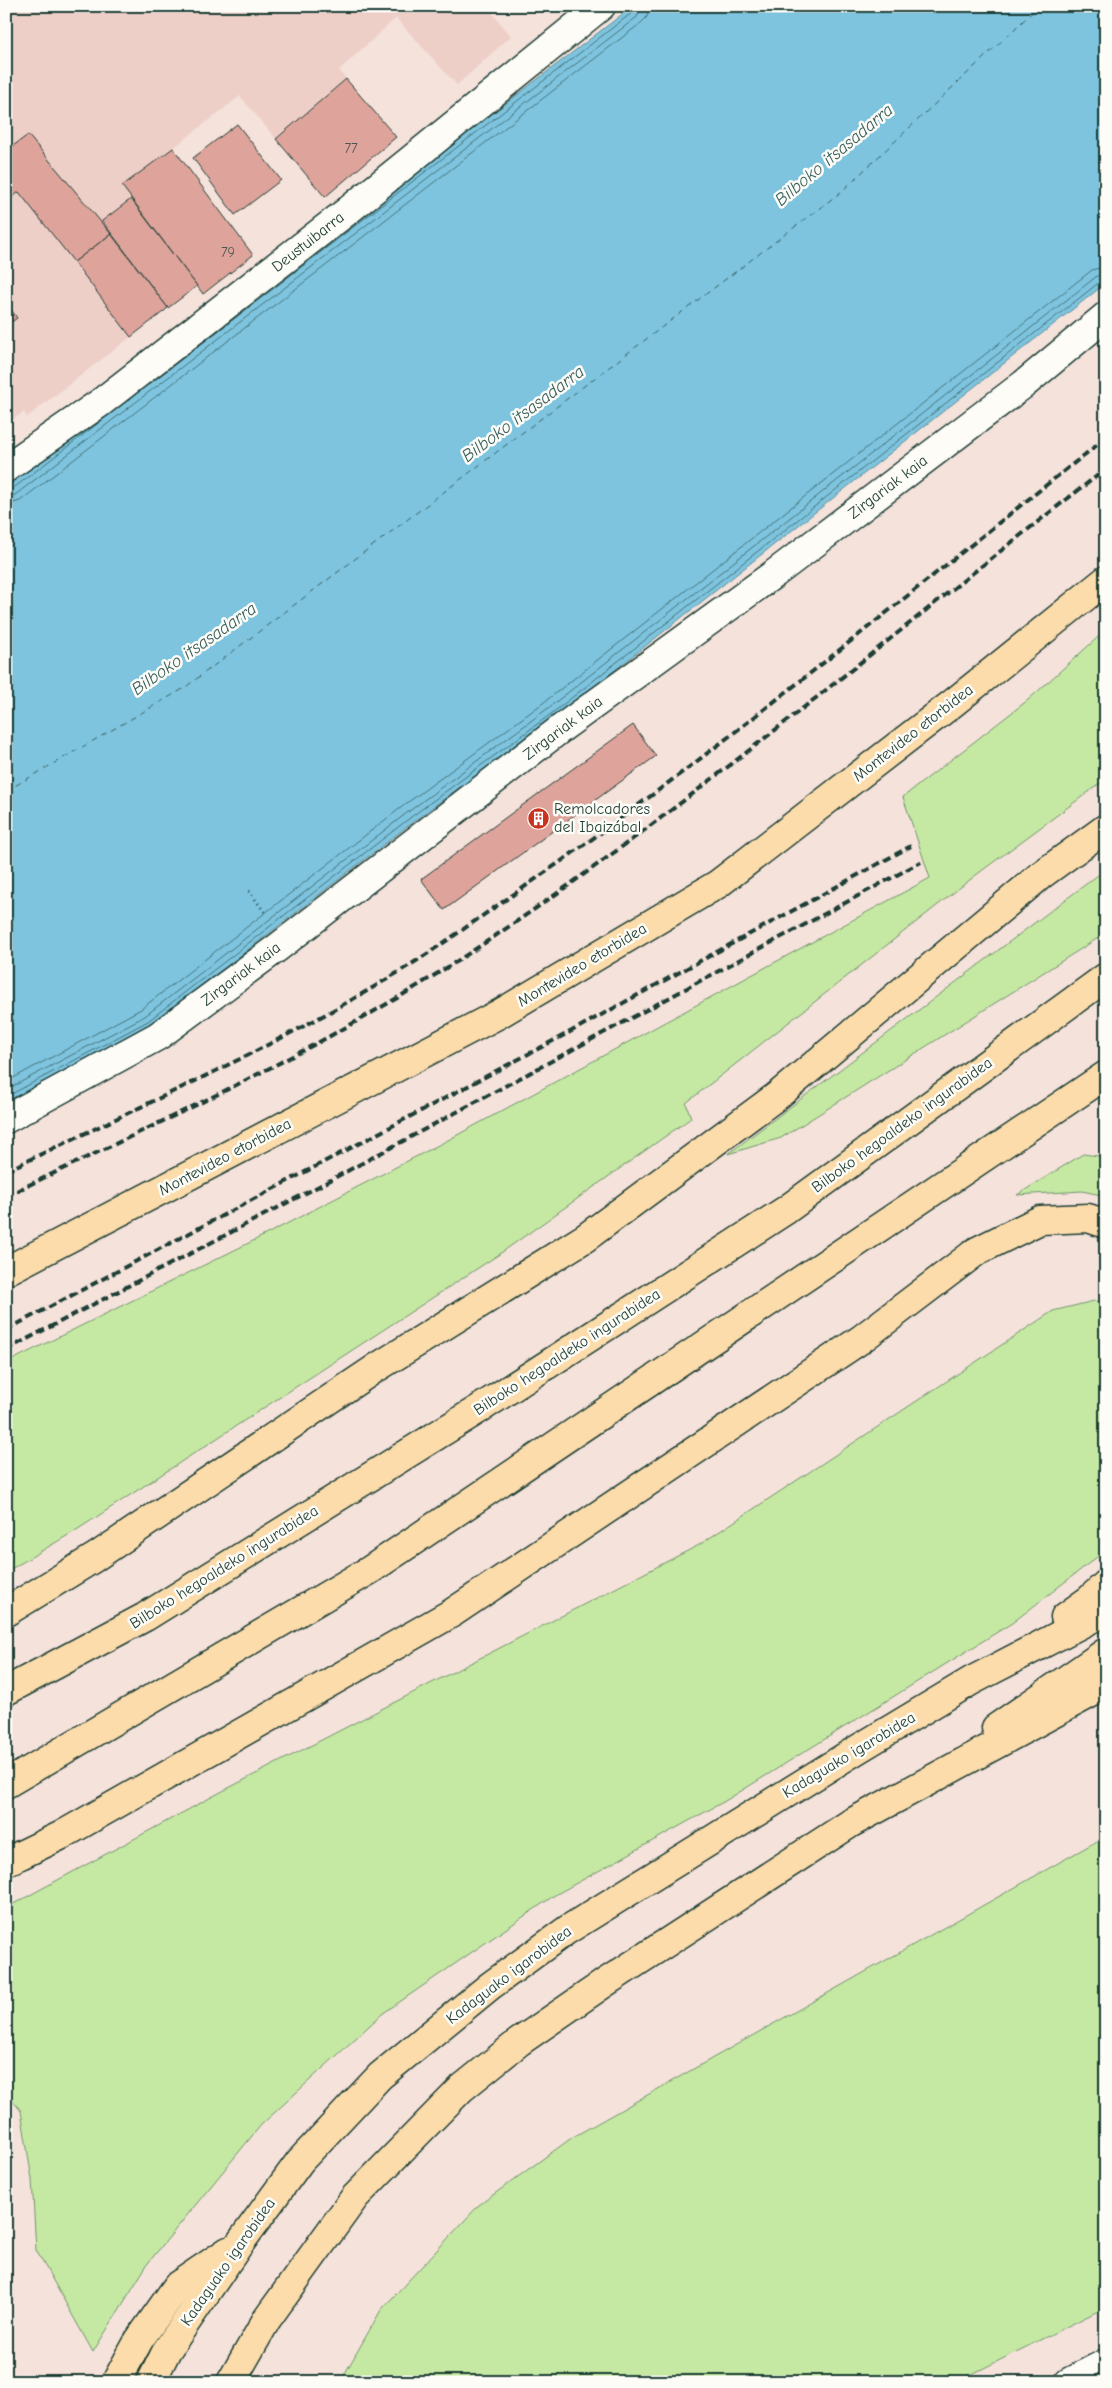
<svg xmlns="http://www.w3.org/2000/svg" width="1112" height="2388" font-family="'Comic Neue',sans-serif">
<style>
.built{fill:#edcfc8}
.green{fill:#c5e9a3;stroke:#72936c}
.water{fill:#7ec4df;stroke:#588e9b}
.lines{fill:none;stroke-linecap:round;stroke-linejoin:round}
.shore{stroke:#457378;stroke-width:1}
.ferry{stroke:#375f5f;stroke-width:1;stroke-dasharray:6 5;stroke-linecap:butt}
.building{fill:#dea49b;stroke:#1f3d34}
.pedestrian-casing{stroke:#1f3d34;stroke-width:31}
.minor-casing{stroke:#1f3d34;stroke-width:31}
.tertiary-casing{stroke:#1f3d34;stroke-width:31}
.primary-casing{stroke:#1f3d34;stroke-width:31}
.motorway-casing{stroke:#1f3d34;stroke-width:31}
.path{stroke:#1f3d34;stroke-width:3;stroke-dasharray:1 4;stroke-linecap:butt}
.pedestrian{stroke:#fdfcf7;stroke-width:28}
.minor{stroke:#fdfcf7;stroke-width:28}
.tertiary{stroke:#fdfcf7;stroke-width:28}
.primary{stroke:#fcdcab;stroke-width:28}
.motorway{stroke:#fcdcab;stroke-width:28}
.rail{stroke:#1f3d34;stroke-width:4;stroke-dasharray:8 4;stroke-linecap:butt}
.labels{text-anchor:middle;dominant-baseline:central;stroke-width:5;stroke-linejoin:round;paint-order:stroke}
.number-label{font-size:14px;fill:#4f574e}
.street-label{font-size:16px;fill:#1f3d34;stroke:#fdfcf7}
.poi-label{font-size:16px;fill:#1f3d34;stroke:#fdfcf7;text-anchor:start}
.water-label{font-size:18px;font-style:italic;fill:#375f5f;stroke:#fdfcf7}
</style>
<rect width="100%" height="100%" fill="#f4e2db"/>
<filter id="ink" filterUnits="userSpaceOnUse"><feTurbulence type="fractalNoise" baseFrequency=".02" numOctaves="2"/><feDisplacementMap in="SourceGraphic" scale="10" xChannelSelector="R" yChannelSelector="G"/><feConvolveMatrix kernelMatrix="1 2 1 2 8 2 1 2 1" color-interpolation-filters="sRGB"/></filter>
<g filter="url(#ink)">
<polygon class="built" points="6,6 486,6 511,36 457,85 396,18 339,70 346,79 276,139 240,96 123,187 131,199 102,221 168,308 27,417 24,412 6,424"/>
<g class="green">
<polygon points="1106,630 1106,779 976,875 686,1103 691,1118 498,1255 75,1531 6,1572 6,1363 265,1235 450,1139 930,878 903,797 1028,700"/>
<polygon points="1106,869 1106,933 781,1138 728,1154"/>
<polygon points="1083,1154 1106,1157 1106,1196 1082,1191 1017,1195"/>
<polygon points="1094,1301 1106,1302 1106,1550 1012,1623 725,1801 555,1895 382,2014 261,2125 148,2263 93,2352 36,2250 32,2179 21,2111 6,2092 6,1908 219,1793 699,1545 1053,1311"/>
<polygon points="1106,1836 1106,2307 956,2382 340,2382 381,2310 479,2205 573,2137"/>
</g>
<polygon class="water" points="633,6 1106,6 1106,283 554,718 418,818 151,1025 6,1103 6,487"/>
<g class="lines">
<g class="shore">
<polyline points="148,385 633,12 635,6"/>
<polyline points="6,491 11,490 105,418"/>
<polyline points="6,497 15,495 637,17 642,6"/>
<polyline points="6,505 20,501 641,23 647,17 649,6"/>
<polyline points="6,1082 141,1009 407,803 543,703 1092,270 1106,266"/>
<polyline points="6,1090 145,1016 412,809 547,709 1097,276 1106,273"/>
<polyline points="6,1097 148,1021 415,814 551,714 1101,281 1106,280"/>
</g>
<polyline class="ferry" points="6,791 183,689 841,192 1039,6"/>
</g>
<g class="building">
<polygon points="346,79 396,137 325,197 276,139"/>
<polygon points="237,124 281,180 235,215 193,158"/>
<polygon points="28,135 111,234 74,262 19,192 6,202 6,151"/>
<polygon points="173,148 253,255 203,294 122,186"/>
<polygon points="131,199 197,286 168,308 102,221"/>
<polygon points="111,234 168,308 131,337 74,262"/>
<polygon points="6,302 17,318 6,326"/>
<polygon points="633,725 656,756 444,910 421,879"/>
</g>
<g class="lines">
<defs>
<polyline id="pedestrian" points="6,1119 158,1036 277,948 563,727 774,574 1024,384 1106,316"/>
<polyline id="minor" points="6,468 100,403 345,213 601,6"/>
<polyline id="tertiary" points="1069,2382 1106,2363"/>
<polyline id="primary" points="6,1271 499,1014 718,884 953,703 1106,580"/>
<g id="motorway">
<polyline points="6,1612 94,1558 376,1368 585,1238 777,1096 1041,875 1106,828"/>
<polyline points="1065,1617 1090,1599 1106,1584"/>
<polyline points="6,1691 145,1617 479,1409 786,1210 1106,977"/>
<polyline points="996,1728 1106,1652"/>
<polyline points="6,1784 370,1570 1106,1075"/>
<polyline points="6,1862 62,1835 452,1613 860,1340 977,1251 1040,1220 1088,1218 1106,1224"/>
<polyline points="116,2382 139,2340 178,2285 228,2251"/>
<polyline points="151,2382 167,2350 240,2243 300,2161 380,2076 490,1986 567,1930 858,1749 971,1681 1106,1611"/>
<polyline points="231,2382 267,2319 355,2197 462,2088 519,2042 606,1982 851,1823 1106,1685"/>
</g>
</defs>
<use href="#pedestrian" class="pedestrian-casing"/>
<use href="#minor" class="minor-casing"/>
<use href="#tertiary" class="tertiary-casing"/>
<use href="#primary" class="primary-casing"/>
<use href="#motorway" class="motorway-casing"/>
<polyline class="path" points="249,891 266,914"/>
<use href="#pedestrian" class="pedestrian"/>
<use href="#minor" class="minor"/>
<use href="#tertiary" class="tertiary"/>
<use href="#primary" class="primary"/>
<use href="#motorway" class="motorway"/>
<g class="rail">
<path d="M6,1171C142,1105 282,1045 410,965C440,946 469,925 498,905C710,761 904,596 1106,438"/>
<path d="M6,1196C158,1123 312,1054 454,963C683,815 890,634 1106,469"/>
<polyline points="6,1330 570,1032 911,846"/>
<polyline points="6,1350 325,1183 921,862"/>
</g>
</g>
</g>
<defs>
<symbol id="building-disc" viewBox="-11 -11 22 22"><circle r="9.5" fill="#c8321e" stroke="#fdfcf7"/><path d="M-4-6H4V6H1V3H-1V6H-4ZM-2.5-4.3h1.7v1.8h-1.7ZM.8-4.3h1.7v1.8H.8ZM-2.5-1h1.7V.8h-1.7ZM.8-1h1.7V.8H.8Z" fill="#fff"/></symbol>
</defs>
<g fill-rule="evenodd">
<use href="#building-disc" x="526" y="806" width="25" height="25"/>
</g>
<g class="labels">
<g class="number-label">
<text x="351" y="148">77</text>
<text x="228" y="252">79</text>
</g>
<g class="street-label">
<text transform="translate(308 242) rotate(-38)">Deustuibarra</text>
<text transform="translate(888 487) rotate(-37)">Zirgariak kaia</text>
<text transform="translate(563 728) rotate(-37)">Zirgariak kaia</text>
<text transform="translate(913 733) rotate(-38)">Montevideo etorbidea</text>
<text transform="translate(582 965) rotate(-31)">Montevideo etorbidea</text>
<text transform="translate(241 974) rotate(-37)">Zirgariak kaia</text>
<text transform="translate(902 1125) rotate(-36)">Bilboko hegoaldeko ingurabidea</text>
<text transform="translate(225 1157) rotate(-28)">Montevideo etorbidea</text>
<text transform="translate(567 1352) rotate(-33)">Bilboko hegoaldeko ingurabidea</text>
<text transform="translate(224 1567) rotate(-32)">Bilboko hegoaldeko ingurabidea</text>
<text transform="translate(849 1755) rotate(-31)">Kadaguako igarobidea</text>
<text transform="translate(509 1975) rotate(-37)">Kadaguako igarobidea</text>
<text transform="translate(228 2262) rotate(-55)">Kadaguako igarobidea</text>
</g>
<g class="poi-label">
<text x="554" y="809">Remolcadores<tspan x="554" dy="18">del Ibaizábal</tspan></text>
</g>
<g class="water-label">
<text transform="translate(834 155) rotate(-40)">Bilboko itsasadarra</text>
<text transform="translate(523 414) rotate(-37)">Bilboko itsasadarra</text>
<text transform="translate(194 649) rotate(-35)">Bilboko itsasadarra</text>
</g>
</g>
<rect width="1112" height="2388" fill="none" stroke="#fdfcf7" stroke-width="25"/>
<rect x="12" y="12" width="1087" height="2363" fill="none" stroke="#1f3d34" stroke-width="2" filter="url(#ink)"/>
</svg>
